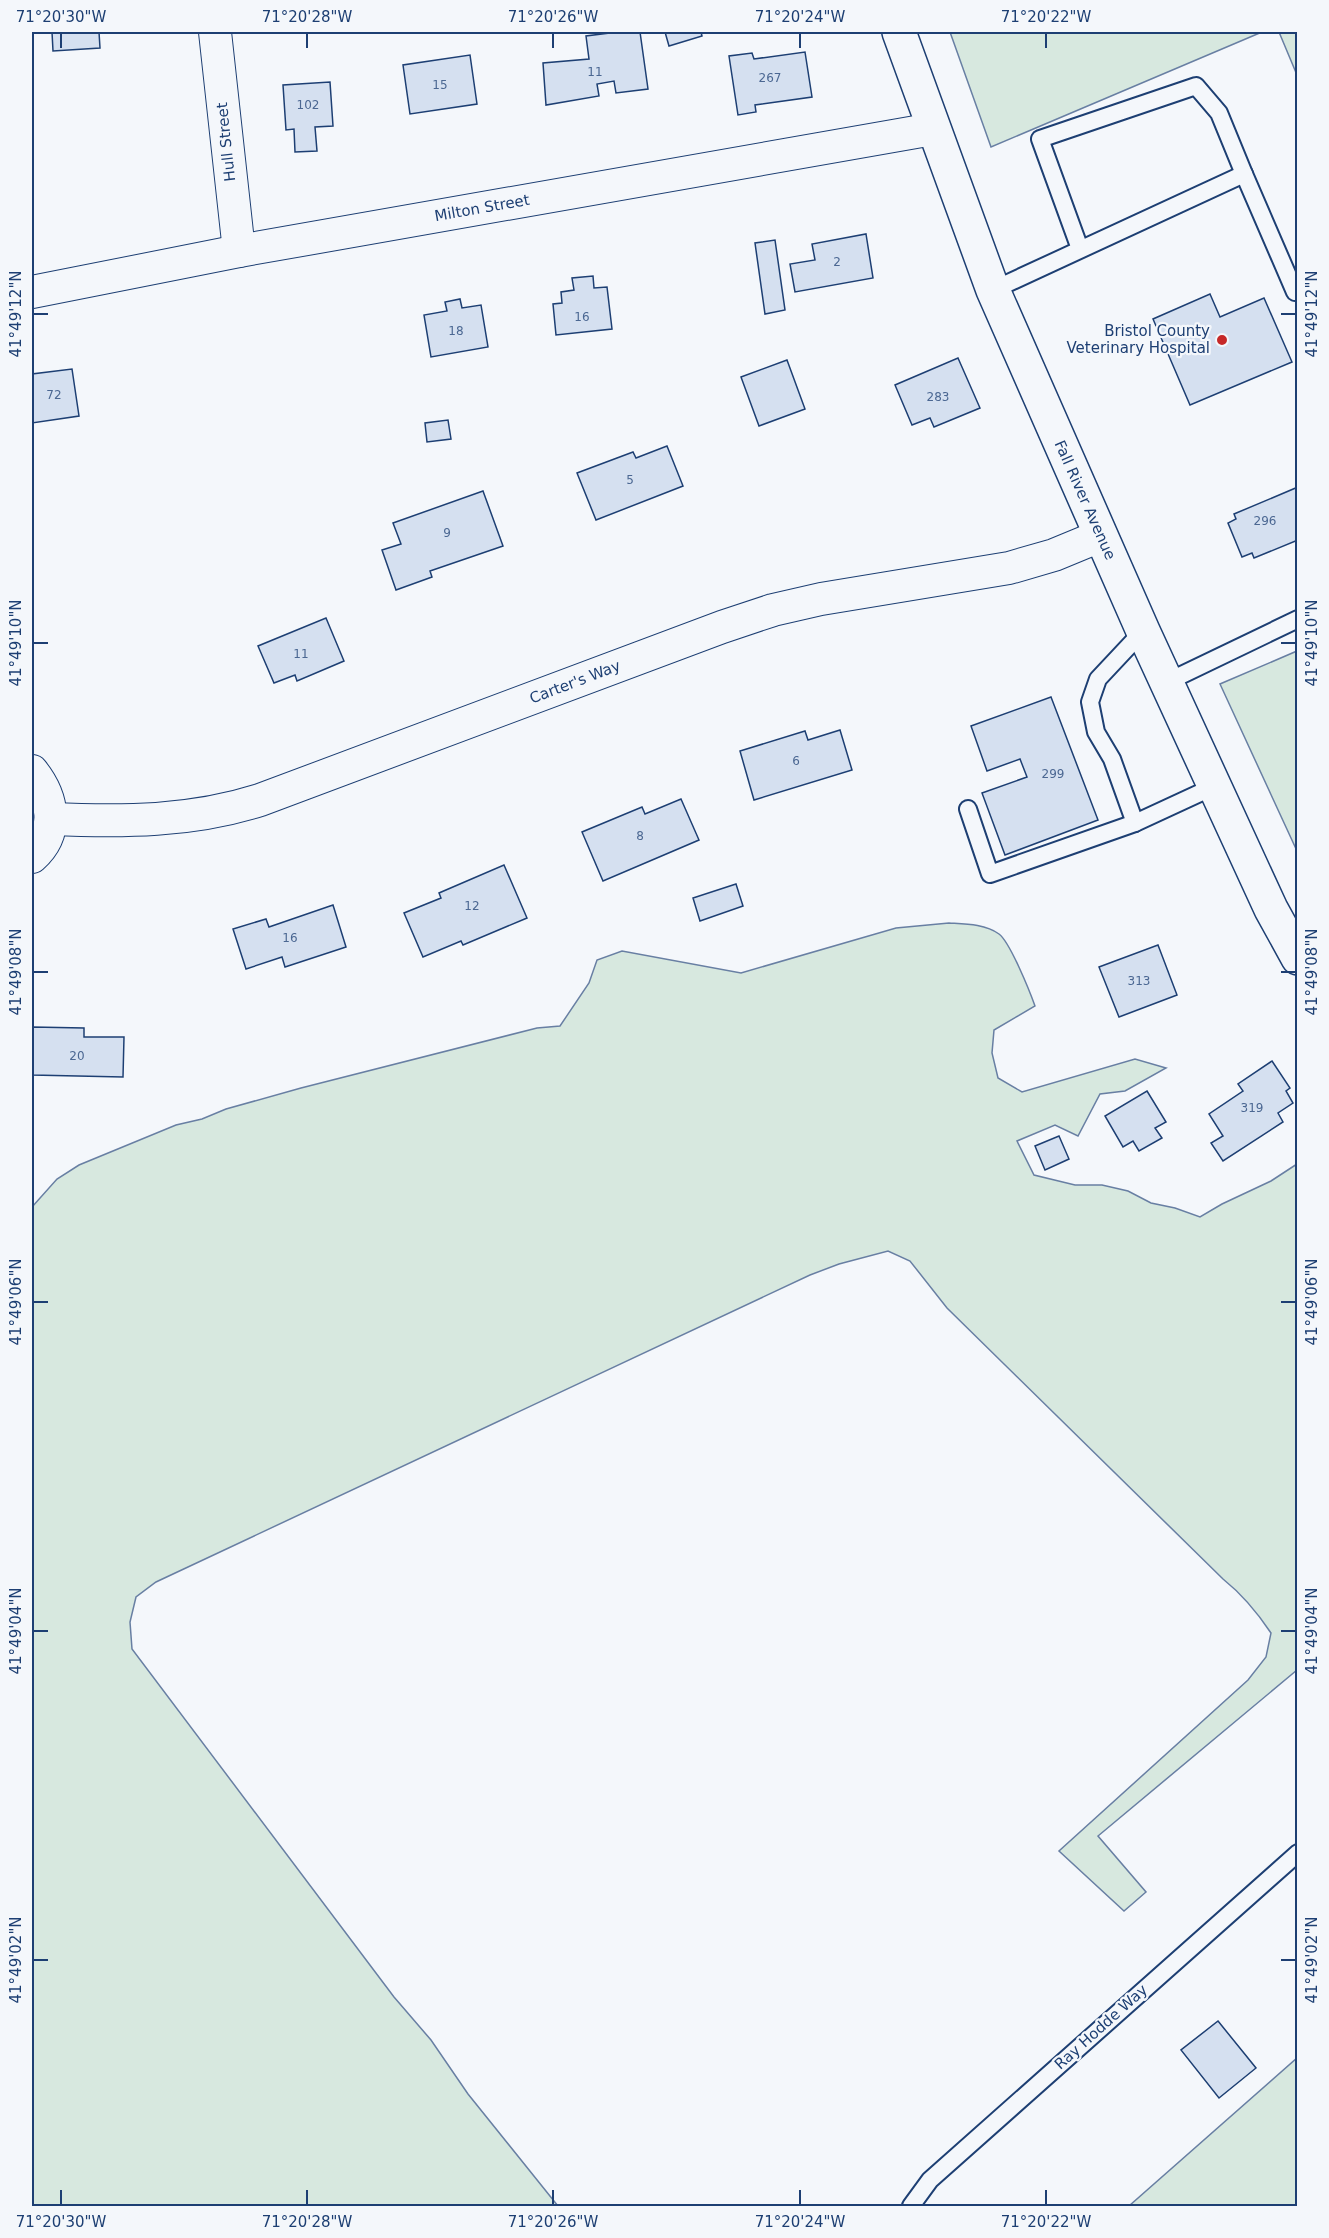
<svg xmlns="http://www.w3.org/2000/svg" width="1329" height="2238" font-family="'DejaVu Sans',sans-serif">
<style>
.green{fill:#d7e8df;stroke:#687fa3;stroke-width:1.5}
.building{fill:#d5e0f0;stroke:#1d3f73;stroke-width:1.5}
.lines{fill:none;stroke-linecap:round;stroke-linejoin:round}
.service-casing{stroke:#1d3f73;stroke-width:20}
.minor-casing{stroke:#1d3f73;stroke-width:34}
.secondary-casing{stroke:#1d3f73;stroke-width:36}
.service{stroke:#f4f7fb;stroke-width:16}
.minor{stroke:#f4f7fb;stroke-width:32}
.secondary{stroke:#f4f7fb;stroke-width:33}
.ticks{fill:none;stroke:#1d3f73;stroke-width:2}
.poi-dot{fill:#c62828;stroke:#f4f7fb;stroke-width:2}
.labels{text-anchor:middle;dominant-baseline:central;stroke-width:4.5;stroke-linejoin:round;paint-order:stroke}
.number-label{font-size:12px;fill:#4b6792}
.street-label{font-size:15px;fill:#1d3f73;stroke:#f4f7fb}
.poi-label{font-size:15px;fill:#1d3f73;stroke:#f4f7fb;text-anchor:end}
.neatline{fill:none;stroke:#1d3f73;stroke-width:2}
.ticks-label{font-size:15px;text-anchor:middle;fill:#1d3f73}
</style>
<rect width="100%" height="100%" fill="#f4f7fb"/>
<g class="green">
<polygon points="950,32 1262,32 991,147"/>
<polygon points="1279,32 1297,32 1297,75"/>
<polygon points="1297,651 1297,851 1220,684"/>
<path d="M949,923C965,924 985,924 999,934C1010,942 1030,992 1035,1006L994,1030L992,1053L998,1078L1022,1092L1135,1059L1166,1068L1125,1091L1100,1094L1078,1136L1055,1125L1017,1141L1034,1175L1075,1185H1102L1128,1191L1151,1203L1175,1208L1200,1217L1222,1204L1271,1181L1297,1164V1670L1098,1836L1146,1892L1124,1911L1059,1851L1248,1680L1266,1657L1271,1633C1257,1612 1243,1595 1223,1579L947,1308L910,1261L888,1251L839,1264L810,1275L156,1582L136,1597L130,1622L132,1649L394,1997L431,2040L468,2094L558,2206H32V1207L57,1179L79,1165L176,1125L202,1119L226,1109L301,1088L537,1028L560,1026L589,983L597,960L622,951L741,973L896,928Z"/>
<polygon points="1297,2058 1297,2206 1129,2206"/>
</g>
<g class="building">
<polygon points="52,32 99,32 100,48 53,51"/>
<polygon points="618,32 640,32 648,89 616,93 614,81 597,84 599,96 546,105 543,63 589,59 586,36"/>
<polygon points="665,32 701,32 702,36 669,46"/>
<polygon points="805,52 812,97 755,105 756,112 738,115 729,56 752,53 754,59"/>
<polygon points="470,55 477,104 410,114 403,65"/>
<polygon points="330,82 333,126 315,127 317,151 295,152 294,129 286,130 283,85"/>
<polygon points="866,234 873,278 795,292 790,264 815,260 812,244"/>
<polygon points="775,240 785,310 765,314 755,243"/>
<polygon points="593,276 594,288 607,287 612,329 556,335 553,304 562,303 561,292 574,290 572,278"/>
<polygon points="1210,294 1220,317 1264,298 1292,362 1190,405 1153,319"/>
<polygon points="460,299 462,308 481,305 488,347 431,357 424,315 447,311 445,302"/>
<polygon points="958,358 980,408 934,427 930,418 912,425 895,385"/>
<polygon points="787,360 805,409 759,426 741,377"/>
<polygon points="72,369 79,416 32,423 32,374"/>
<polygon points="448,420 451,439 427,442 425,423"/>
<polygon points="667,446 683,486 596,520 577,473 633,452 636,458"/>
<polygon points="1298,487 1298,540 1254,558 1252,553 1242,557 1228,523 1236,519 1234,514"/>
<polygon points="483,491 503,546 430,571 432,577 396,590 382,550 401,544 393,523"/>
<polygon points="326,618 344,661 297,681 295,675 274,683 258,646"/>
<polygon points="1051,697 1098,820 1005,855 982,793 1027,777 1020,759 987,771 971,726"/>
<polygon points="840,730 852,770 754,800 740,751 805,731 808,740"/>
<polygon points="681,799 699,840 603,881 582,832 642,807 645,814"/>
<polygon points="504,865 527,918 463,945 461,941 423,957 404,913 441,898 439,893"/>
<polygon points="736,884 743,906 700,921 693,898"/>
<polygon points="333,905 346,947 285,967 282,957 246,969 233,929 266,919 269,927"/>
<polygon points="1158,945 1177,995 1119,1017 1099,967"/>
<polygon points="32,1027 84,1028 84,1037 124,1037 123,1077 32,1075"/>
<polygon points="1272,1061 1290,1088 1286,1091 1293,1103 1278,1113 1283,1122 1223,1161 1211,1143 1223,1136 1209,1114 1243,1091 1238,1084"/>
<polygon points="1147,1091 1166,1122 1155,1128 1162,1138 1139,1151 1133,1141 1123,1147 1105,1116"/>
<polygon points="1059,1136 1069,1159 1045,1170 1035,1146"/>
<polygon points="1218,2021 1256,2068 1219,2098 1181,2050"/>
</g>
<g class="lines">
<defs>
<g id="service">
<polyline points="1080,249 1040,139 1196,86 1219,113 1244,174"/>
<polyline points="993,290 1244,174 1295,292"/>
<polyline points="1167,682 1298,619"/>
<polyline points="968,809 990,874 1135,823 1215,786"/>
<polyline points="1135,823 1112,759 1096,732 1090,702 1098,679 1143,631"/>
<polyline points="911,2206 930,2180 1298,1853"/>
</g>
<g id="minor">
<polyline points="215,32 239,251"/>
<polyline points="32,292 239,251 933,129"/>
<path d="M32,771C53,797 60,832 32,857"/>
<path d="M51,819C123,822 191,822 260,800L722,627L773,610L821,599L1009,568L1054,555L1100,536"/>
</g>
<polyline id="secondary" points="899,32 993,290 1143,631 1271,909 1298,958"/>
</defs>
<use href="#service" class="service-casing"/>
<use href="#minor" class="minor-casing"/>
<use href="#secondary" class="secondary-casing"/>
<use href="#service" class="service"/>
<use href="#minor" class="minor"/>
<use href="#secondary" class="secondary"/>
</g>
<path class="ticks" d="M61,33V48M307,33V48M553,33V48M800,33V48M1046,33V48M33,314H48M1281,314H1296M33,643H48M1281,643H1296M33,972H48M1281,972H1296M33,1302H48M1281,1302H1296M33,1631H48M1281,1631H1296M33,1960H48M1281,1960H1296M61,2190V2205M307,2190V2205M553,2190V2205M800,2190V2205M1046,2190V2205"/>
<circle class="poi-dot" cx="1222" cy="340" r="6"/>
<g class="labels">
<g class="number-label">
<text x="595" y="72">11</text>
<text x="770" y="78">267</text>
<text x="440" y="85">15</text>
<text x="308" y="105">102</text>
<text x="837" y="262">2</text>
<text x="582" y="317">16</text>
<text x="456" y="331">18</text>
<text x="54" y="395">72</text>
<text x="938" y="397">283</text>
<text x="630" y="480">5</text>
<text x="1265" y="521">296</text>
<text x="447" y="533">9</text>
<text x="301" y="654">11</text>
<text x="796" y="761">6</text>
<text x="1053" y="774">299</text>
<text x="640" y="836">8</text>
<text x="472" y="906">12</text>
<text x="290" y="938">16</text>
<text x="1139" y="981">313</text>
<text x="77" y="1056">20</text>
<text x="1252" y="1108">319</text>
</g>
<g class="street-label">
<text transform="translate(226 142) rotate(-96)">Hull Street</text>
<text transform="translate(482 208) rotate(-10)">Milton Street</text>
<text transform="translate(1085 500) rotate(66)">Fall River Avenue</text>
<text transform="translate(575 682) rotate(-21)">Carter's Way</text>
<text transform="translate(1101 2027) rotate(-42)">Ray Hodde Way</text>
</g>
<g class="poi-label">
<text x="1210" y="331">Bristol County<tspan x="1210" dy="17">Veterinary Hospital</tspan></text>
</g>
</g>
<rect width="1329" height="2238" fill="none" stroke="#f4f7fb" stroke-width="66"/>
<rect x="33" y="33" width="1263" height="2172" class="neatline"/>
<g class="ticks-label">
<text x="61" y="22">71°20'30"W</text>
<text x="307" y="22">71°20'28"W</text>
<text x="553" y="22">71°20'26"W</text>
<text x="800" y="22">71°20'24"W</text>
<text x="1046" y="22">71°20'22"W</text>
<text transform="translate(16 314) rotate(-90)" y="5">41°49'12"N</text>
<text transform="translate(1312 314) rotate(-90)" y="5">41°49'12"N</text>
<text transform="translate(16 643) rotate(-90)" y="5">41°49'10"N</text>
<text transform="translate(1312 643) rotate(-90)" y="5">41°49'10"N</text>
<text transform="translate(16 972) rotate(-90)" y="5">41°49'08"N</text>
<text transform="translate(1312 972) rotate(-90)" y="5">41°49'08"N</text>
<text transform="translate(16 1302) rotate(-90)" y="5">41°49'06"N</text>
<text transform="translate(1312 1302) rotate(-90)" y="5">41°49'06"N</text>
<text transform="translate(16 1631) rotate(-90)" y="5">41°49'04"N</text>
<text transform="translate(1312 1631) rotate(-90)" y="5">41°49'04"N</text>
<text transform="translate(16 1960) rotate(-90)" y="5">41°49'02"N</text>
<text transform="translate(1312 1960) rotate(-90)" y="5">41°49'02"N</text>
<text x="61" y="2227">71°20'30"W</text>
<text x="307" y="2227">71°20'28"W</text>
<text x="553" y="2227">71°20'26"W</text>
<text x="800" y="2227">71°20'24"W</text>
<text x="1046" y="2227">71°20'22"W</text>
</g>
</svg>
